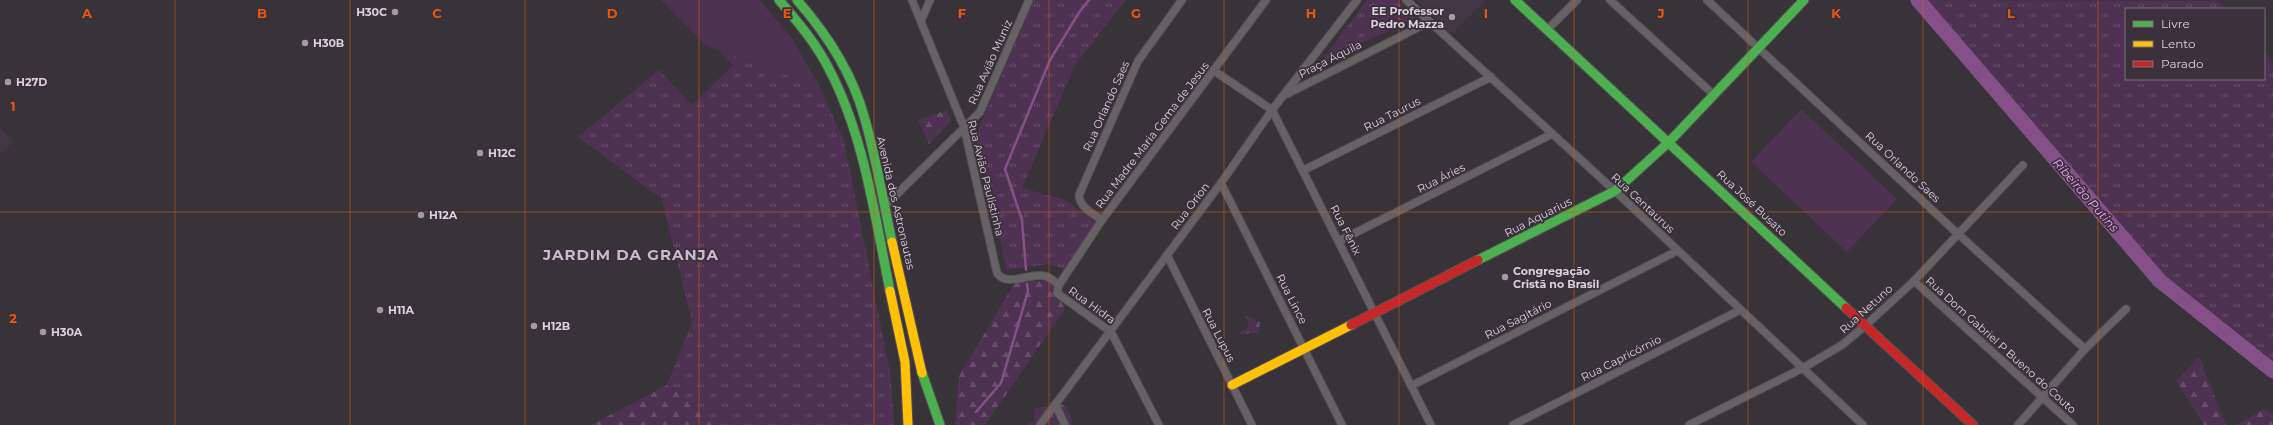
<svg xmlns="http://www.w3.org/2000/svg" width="2273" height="425" font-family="Montserrat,sans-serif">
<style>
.built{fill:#433644}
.grass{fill:url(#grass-tufts)}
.forest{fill:url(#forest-firs)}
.park{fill:#4e3251}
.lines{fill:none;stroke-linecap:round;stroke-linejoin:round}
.stream{stroke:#854f8a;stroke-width:2.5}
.river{stroke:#854f8a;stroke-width:15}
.street-casing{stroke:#545054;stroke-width:9}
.fast-casing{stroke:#545054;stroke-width:11}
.slow-casing{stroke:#545054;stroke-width:11}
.jam-casing{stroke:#545054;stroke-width:11}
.street{stroke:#656165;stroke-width:7}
.fast{stroke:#4caf50;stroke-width:9}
.slow{stroke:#ffc107;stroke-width:9}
.jam{stroke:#c62828;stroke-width:9}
.grid{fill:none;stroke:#e8590c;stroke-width:1;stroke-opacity:0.55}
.poi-dot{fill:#a19ba1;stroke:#3b303b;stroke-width:1.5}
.labels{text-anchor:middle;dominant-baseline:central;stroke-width:3.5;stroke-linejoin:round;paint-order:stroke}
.poi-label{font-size:11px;font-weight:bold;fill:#dad3da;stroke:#3b303b;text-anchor:start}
.street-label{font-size:11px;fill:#dad3da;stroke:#3b303b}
.water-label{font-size:12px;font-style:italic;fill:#f7a6fd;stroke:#3b303b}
.district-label{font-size:15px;font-weight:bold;letter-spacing:1px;fill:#c9bcca;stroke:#3b303b}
.grid-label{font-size:13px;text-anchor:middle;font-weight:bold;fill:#e8590c;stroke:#3b303b;stroke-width:3.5;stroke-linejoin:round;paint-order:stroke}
</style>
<defs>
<pattern id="grass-tufts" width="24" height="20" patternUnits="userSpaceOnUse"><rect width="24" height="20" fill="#4e3251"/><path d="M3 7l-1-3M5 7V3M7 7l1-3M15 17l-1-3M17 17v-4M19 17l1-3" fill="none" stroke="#674f69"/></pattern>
<pattern id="forest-firs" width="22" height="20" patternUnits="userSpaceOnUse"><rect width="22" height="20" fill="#4e3251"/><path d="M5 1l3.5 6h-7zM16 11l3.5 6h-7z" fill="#674f69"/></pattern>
</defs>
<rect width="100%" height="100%" fill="#383338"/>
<g class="built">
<polygon points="1416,0 1486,0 1452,34"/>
<polygon points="0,128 14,142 0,153"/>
</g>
<g class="grass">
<polygon points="669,0 759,0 791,37 820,87 844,141 891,377 894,425 717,425 667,385 692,322 662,199 578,137 659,70 692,105 733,65"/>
<polygon points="1034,0 1126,0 1075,65 1022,188 1065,200 1097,223 1065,270 1049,264 1007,270 975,137"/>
<polygon points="1367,0 1397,0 1416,18 1320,63"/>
<polygon points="1918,0 2218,1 2226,9 2126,9 2126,79 2264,79 2264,50 2273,63 2273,370 2153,273"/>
</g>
<g class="forest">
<polygon points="947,110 951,121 929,144 918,120"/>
<polygon points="1016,281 1050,281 1065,309 985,425 955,425 959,376"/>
<polygon points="1247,316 1260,322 1259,333 1237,334 1247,328 1249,322 1245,318"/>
<polygon points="2199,357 2226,425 2204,425 2176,381"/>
<polygon points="667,385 717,425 591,425"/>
<polygon points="1058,402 1068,408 1072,425 1025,425 1034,421 1035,408 1052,406"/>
<polygon points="2264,409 2273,414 2273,425 2237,425"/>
</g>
<g class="park">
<polygon points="661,0 759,0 791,37 820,87 705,45"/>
<polygon points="1801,109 1897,199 1847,252 1751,162"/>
</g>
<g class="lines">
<g class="stream">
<polyline points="1026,270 1022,220 1005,169 1050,60 1080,11 1089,0"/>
<polyline points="976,412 1001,383 1028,291 1027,284"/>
</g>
<polyline class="river" points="1918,0 2160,281 2273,371"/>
<defs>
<g id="street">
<path d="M912,0L964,127L997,273C1007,288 1030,272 1045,276C1050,277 1055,282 1059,285L1057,293L1111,332L1159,425"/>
<polyline points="1406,0 1615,191 1863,425"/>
<polyline points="1610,0 1714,95"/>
<polyline points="1707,0 1957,233 2085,349"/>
<polyline points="921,21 930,0"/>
<polyline points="1547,30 1577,0"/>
<polyline points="1213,70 1272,110 1431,425"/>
<polyline points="1287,94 1429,22"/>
<polyline points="1304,170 1491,77"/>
<polyline points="1221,183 1342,425"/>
<polyline points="885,206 980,112 1029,0"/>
<path d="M1102,220C1092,213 1080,208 1079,195L1138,61L1182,0"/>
<polyline points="1339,241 1552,134"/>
<polyline points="1167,255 1252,425"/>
<polyline points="1914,281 2073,425"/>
<polyline points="1059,285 1102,220 1266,0"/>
<polyline points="1411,386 1677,251"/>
<polyline points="1055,404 1065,425"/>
<polyline points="1040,425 1221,183 1272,110 1357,0"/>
<polyline points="1513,425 1740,310"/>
<polyline points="1689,425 1803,368 1842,345 1866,325 1914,281 2023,165"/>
<polyline points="2018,425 2085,349 2126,309"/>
</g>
<g id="fast">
<path d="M779,0C797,21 816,43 829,69C864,135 875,217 890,291"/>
<path d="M797,0C826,33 852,73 864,116C876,157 883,200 892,242"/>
<polyline points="1515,0 1846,308"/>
<polyline points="1478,260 1615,191 1669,142 1804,0"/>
<polyline points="922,373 940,425"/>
</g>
<g id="slow">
<polyline points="892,242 922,373"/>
<polyline points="890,291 905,362 908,425"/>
<polyline points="1232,385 1351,325"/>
</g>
<g id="jam">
<polyline points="1846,308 1973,425"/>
<polyline points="1351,325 1478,260"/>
</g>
</defs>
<use href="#street" class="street-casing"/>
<use href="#fast" class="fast-casing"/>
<use href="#slow" class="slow-casing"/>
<use href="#jam" class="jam-casing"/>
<use href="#street" class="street"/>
<use href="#fast" class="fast"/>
<use href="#slow" class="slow"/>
<use href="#jam" class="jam"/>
</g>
<path class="grid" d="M175,0V425M350,0V425M525,0V425M699,0V425M874,0V425M1049,0V425M1224,0V425M1399,0V425M1574,0V425M1748,0V425M1923,0V425M2098,0V425M0,212H2273"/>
<g class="poi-dot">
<circle cx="395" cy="12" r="4"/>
<circle cx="1452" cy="17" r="4"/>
<circle cx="305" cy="43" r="4"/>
<circle cx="8" cy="82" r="4"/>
<circle cx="480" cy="153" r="4"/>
<circle cx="421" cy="215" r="4"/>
<circle cx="1505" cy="277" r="4"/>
<circle cx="380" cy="310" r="4"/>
<circle cx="534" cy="326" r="4"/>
<circle cx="43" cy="332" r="4"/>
</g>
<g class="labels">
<g class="poi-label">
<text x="1444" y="11" text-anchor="end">EE Professor<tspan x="1444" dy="13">Pedro Mazza</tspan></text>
<text x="387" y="12" text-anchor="end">H30C</text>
<text x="313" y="43">H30B</text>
<text x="16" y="82">H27D</text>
<text x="488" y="153">H12C</text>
<text x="429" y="215">H12A</text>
<text x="1513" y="271">Congregação<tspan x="1513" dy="13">Cristã no Brasil</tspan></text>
<text x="388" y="310">H11A</text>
<text x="542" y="326">H12B</text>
<text x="51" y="332">H30A</text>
</g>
<g class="street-label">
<text transform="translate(1330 59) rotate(-27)">Praça Áquila</text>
<text transform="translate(990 62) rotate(-66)">Rua Avião Muniz</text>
<text transform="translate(1106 106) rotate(-66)">Rua Orlando Saes</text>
<text transform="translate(1392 114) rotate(-27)">Rua Taurus</text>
<text transform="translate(1152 135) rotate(-53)">Rua Madre Maria Gema de Jesus</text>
<text transform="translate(1903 167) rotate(43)">Rua Orlando Saes</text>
<text transform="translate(986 178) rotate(76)">Rua Avião Paulistinha</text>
<text transform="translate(1441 178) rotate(-27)">Rua Áries</text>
<text transform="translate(896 203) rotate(77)">Avenida dos Astronautas</text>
<text transform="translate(1643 203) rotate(43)">Rua Centaurus</text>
<text transform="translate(1752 203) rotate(43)">Rua José Busato</text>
<text transform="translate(1190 206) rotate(-53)">Rua Orion</text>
<text transform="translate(1538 217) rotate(-27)">Rua Aquarius</text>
<text transform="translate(1346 230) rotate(63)">Rua Fênix</text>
<text transform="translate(1292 299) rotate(63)">Rua Lince</text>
<text transform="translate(1092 305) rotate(36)">Rua Hidra</text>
<text transform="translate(1866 309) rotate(-42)">Rua Netuno</text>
<text transform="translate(1518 319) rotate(-27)">Rua Sagitário</text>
<text transform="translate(1219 335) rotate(63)">Rua Lupus</text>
<text transform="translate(2001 345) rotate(42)">Rua Dom Gabriel P Bueno do Couto</text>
<text transform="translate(1621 358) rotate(-27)">Rua Capricórnio</text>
</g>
<g class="water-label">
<text transform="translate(2086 195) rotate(49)">Ribeirão Putins</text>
</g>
<g class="district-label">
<text x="631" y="254">JARDIM DA GRANJA</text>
</g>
</g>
<g class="grid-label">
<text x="87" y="18">A</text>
<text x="262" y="18">B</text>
<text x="437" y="18">C</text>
<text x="612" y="18">D</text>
<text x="787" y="18">E</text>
<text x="962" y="18">F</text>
<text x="1136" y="18">G</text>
<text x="1311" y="18">H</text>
<text x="1486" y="18">I</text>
<text x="1661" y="18">J</text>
<text x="1836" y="18">K</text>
<text x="2011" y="18">L</text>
<text x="13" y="111">1</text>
<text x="13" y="323">2</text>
</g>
<rect x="2125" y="8" width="140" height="72" fill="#3b303b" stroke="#7b717b"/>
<rect x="2133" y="21" width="20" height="6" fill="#4caf50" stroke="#7b717b"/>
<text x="2161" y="28" font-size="12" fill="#dad3da">Livre</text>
<rect x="2133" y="41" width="20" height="6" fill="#ffc107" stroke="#7b717b"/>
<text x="2161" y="48" font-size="12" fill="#dad3da">Lento</text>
<rect x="2133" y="61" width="20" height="6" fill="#c62828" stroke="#7b717b"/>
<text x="2161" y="68" font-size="12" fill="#dad3da">Parado</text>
</svg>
